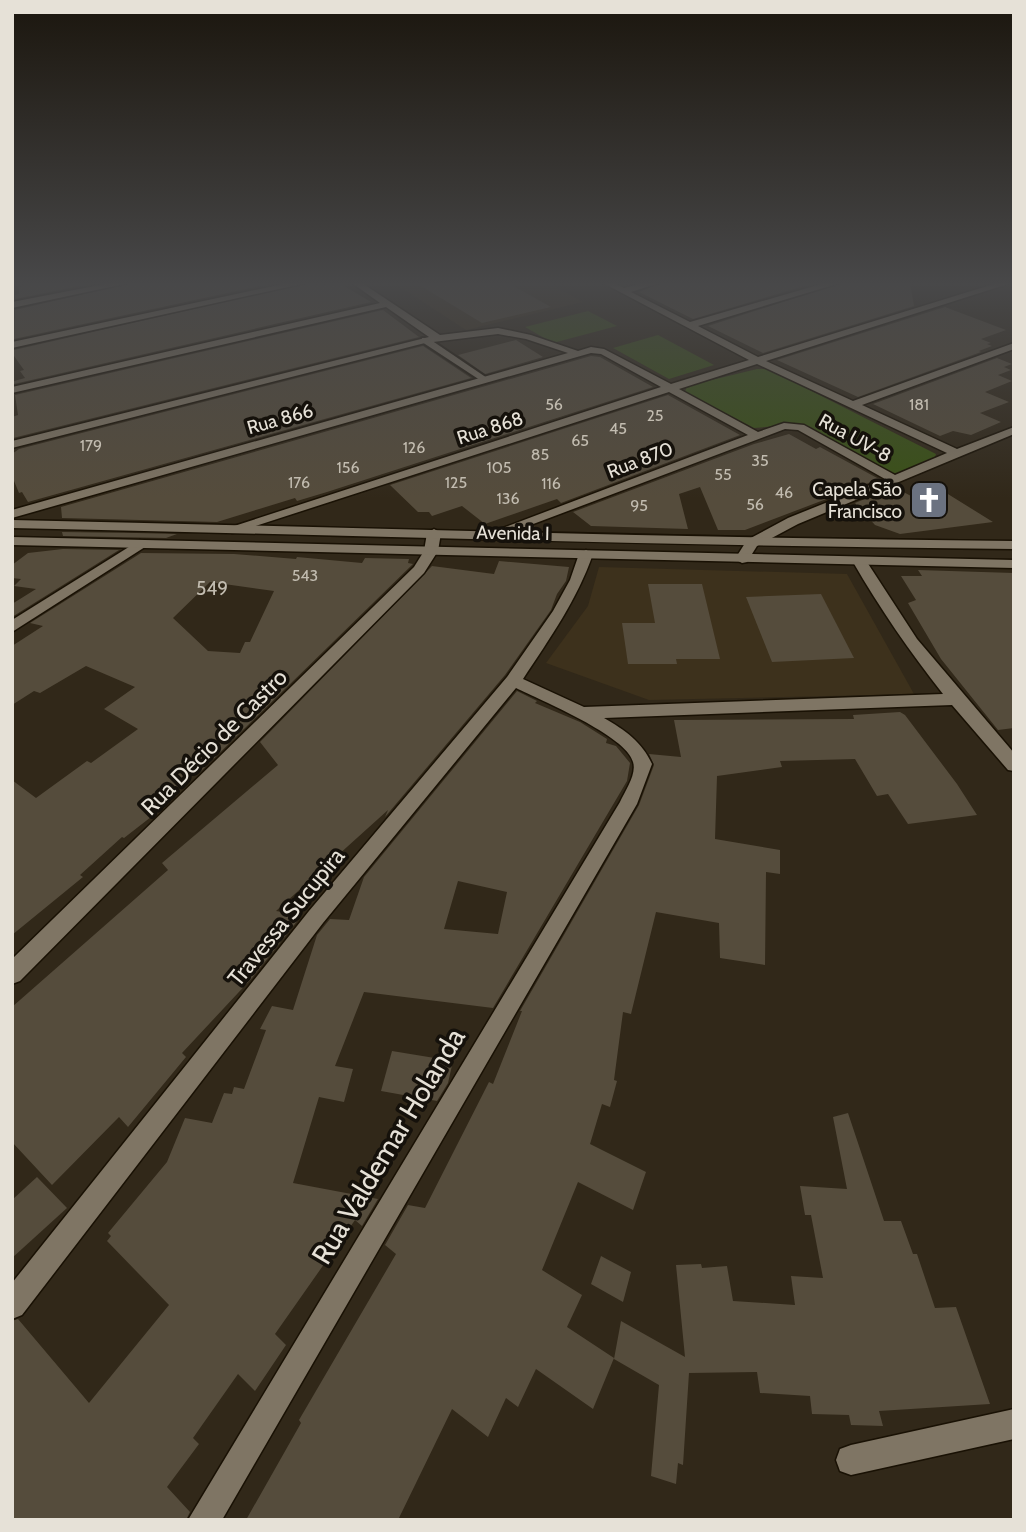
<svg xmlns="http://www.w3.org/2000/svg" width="1026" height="1532" font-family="Cabin,sans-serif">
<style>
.built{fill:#3d311c}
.green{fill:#3a5116}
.building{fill:#554c3c;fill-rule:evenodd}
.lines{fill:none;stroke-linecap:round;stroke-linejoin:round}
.service-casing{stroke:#191104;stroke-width:4}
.minor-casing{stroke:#191104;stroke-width:3}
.tertiary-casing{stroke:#191104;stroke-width:3}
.service{fill:#7f7564;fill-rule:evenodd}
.minor{fill:#7f7564;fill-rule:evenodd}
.tertiary{fill:#7f7564;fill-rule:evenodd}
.labels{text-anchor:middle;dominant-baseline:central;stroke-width:7;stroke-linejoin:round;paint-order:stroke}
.far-number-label{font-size:16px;fill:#c2bcb0}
.far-street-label{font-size:19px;fill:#e6e1d7;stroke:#15110b}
.far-poi-label{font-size:19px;fill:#e6e1d7;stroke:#15110b;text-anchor:end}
.number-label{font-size:19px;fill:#c2bcb0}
.street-label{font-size:23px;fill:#e6e1d7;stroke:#15110b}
.near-street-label{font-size:28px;fill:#e6e1d7;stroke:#15110b}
</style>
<rect width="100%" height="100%" fill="#312819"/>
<g class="built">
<polygon points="394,283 549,283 583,302 466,330"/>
<polygon points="599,567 847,574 914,694 649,700 546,663 588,606"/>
</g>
<g class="green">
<polygon points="588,311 617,326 553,343 525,327"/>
<polygon points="658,335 714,365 669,379 613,348"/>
<polygon points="757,369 768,369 936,454 934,460 903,475 887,472 800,424 754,428 685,392 687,386"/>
</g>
<g class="building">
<polygon points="40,283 94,283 15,299 15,295 19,294 19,287"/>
<polygon points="131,283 273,283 14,339 15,310"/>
<polygon points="308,283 320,286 341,284 371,302 14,384 14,381 25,378 20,371 24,370 14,356 14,350"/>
<polygon points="416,283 508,283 551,307 482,323"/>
<polygon points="661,283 814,283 693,319 639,292"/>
<polygon points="842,283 910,283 914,306 763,353 708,326"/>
<polygon points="945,307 1006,330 981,339 991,343 987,344 992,346 979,351 981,352 858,397 777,360"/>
<polygon points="383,310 419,337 13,438 12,417 18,415 15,395"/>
<polygon points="516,340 543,357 485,374 458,355"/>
<polygon points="423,346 471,378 28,502 22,492 19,493 12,476 12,454 19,449"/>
<polygon points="591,356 600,357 653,387 327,492 297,501 295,498 217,522 62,518 61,507"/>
<polygon points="997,358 1012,364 1004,367 1011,370 998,375 1012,381 985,392 1009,402 980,413 1001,422 971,435 953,431 940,436 873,404"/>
<polygon points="668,395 740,435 561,503 557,499 485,524 462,506 432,516 429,512 418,512 390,485"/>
<polygon points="789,434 816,449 820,447 879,479 745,530 718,530 700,487 679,494 688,529 591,526 573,512 754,444"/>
<polygon points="935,486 993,522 900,534 875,525 855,503 894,487 911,496"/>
<polygon points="62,532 137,533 177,534 166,538 63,536"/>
<polygon points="63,549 119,550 12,617 12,604 36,589 14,586 21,579 12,578 12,565 28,553"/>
<path d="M141,553L234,554L296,559L297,557L362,563L365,558L409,559L408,563L413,564L199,773L197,771L146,813L151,817L124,838L122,837L80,875L83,877L12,935V780L36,798L87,761L91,763L138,729L104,709L135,687L86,666L40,693L34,691L12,705V646L43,626L30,623ZM210,582L274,591L250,642H245L240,653L208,651L173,618Z"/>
<polygon points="499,561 569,567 566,581 557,594 551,610 505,675 385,817 388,810 276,911 302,915 252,978 182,1053 186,1057 128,1127 119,1117 52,1185 12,1142 12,1007 168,870 162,863 278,765 260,742 432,566 494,574"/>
<polygon points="918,570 1014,573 1014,728 998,730 941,659 908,603 916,600 901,576 922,576"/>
<polygon points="648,584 702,584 720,659 676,659 677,664 628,664 622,623 655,623"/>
<polygon points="821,594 854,658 772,662 746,597"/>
<path d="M517,691L537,701L535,703L580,722L607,739L606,743L616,746L630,763L627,781L493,1008L364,992L335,1066L353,1069L344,1102L319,1097L293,1183L378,1199L362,1226L355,1220L275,1334L286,1345L255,1391L238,1374L193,1438L199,1444L167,1487L190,1512L186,1520H12V1321L18,1319L89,1403L169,1305L107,1241L111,1236L108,1233L167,1162L185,1118L212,1123L224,1093L232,1094L234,1087L244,1089L266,1030L260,1029L272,1006L293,1010L317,935L330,919L349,920L364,877ZM458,881L507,892L498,934L444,929Z"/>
<polygon points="900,712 905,715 957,784 977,815 908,824 888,794 877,796 855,759 780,761 782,767 717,776 715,839 780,850 780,874 766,872 765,965 720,958 719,923 656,912 631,1014 623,1012 614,1080 617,1081 610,1107 602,1104 590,1144 646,1172 633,1210 578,1182 542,1270 582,1295 567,1327 614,1358 593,1409 536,1369 518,1407 506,1398 488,1437 452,1409 398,1520 246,1520 301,1423 299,1420 396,1254 385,1245 408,1205 425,1208 489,1082 493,1084 522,1011 520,1011 639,805 654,765 649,754 681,757 674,720 854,719 853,715"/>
<polygon points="392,1051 453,1061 448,1083 437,1101 381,1091"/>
<polygon points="848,1113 884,1221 901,1221 913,1254 917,1254 935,1308 956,1307 990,1404 879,1411 883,1426 851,1425 849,1415 812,1414 810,1396 760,1393 757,1372 689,1373 683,1465 678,1463 676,1484 651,1476 659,1385 614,1359 621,1321 685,1357 676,1265 701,1264 702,1268 727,1266 733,1301 795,1305 791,1276 823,1278 811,1215 805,1215 800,1186 847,1189 833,1117"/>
<polygon points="37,1177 67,1208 12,1258 12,1200"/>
<polygon points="601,1256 631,1272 623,1302 591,1284"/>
</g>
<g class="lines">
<defs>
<polygon id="service" points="422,338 428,338 490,380 483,382 422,342"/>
<g id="minor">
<polygon points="110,283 129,283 12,308 12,302"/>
<polygon points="288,283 306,283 12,348 12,342"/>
<path d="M352,283H362L440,335L498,328L531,335L578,351L591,347L604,349L671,384L749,360L603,283H614L624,288L643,283H659L631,292L690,322L825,283H840L698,326L758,357L997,283H1011L766,361L853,401L1014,343V349L862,405L957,449L1014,427V434L798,524L757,546L747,562L742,563L735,559L747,540L788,518L885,479L798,430L785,429L499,537L494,538L487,534L748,435L669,392L237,532L232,533L225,529L661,387L601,354L591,353L12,518V510L568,353L526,339L498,334L425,343L12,448V441L429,337L386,307L12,393V387L380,303ZM757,364L947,453L895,475L804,425L784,423L758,432L679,389Z"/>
<polygon points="434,529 441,533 438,551 424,573 20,981 12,984 12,959 414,567 424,551 427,533"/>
<polygon points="140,540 147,544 145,547 12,632 12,620"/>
<path d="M586,550L593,554C577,600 550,638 523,679L584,707L943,694C910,652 880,609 853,562L860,558L865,559L917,639L1014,753V771L1008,770L952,705L604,718C625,730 642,742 652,764L637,804L222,1520H188L620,802C625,791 637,774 633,762C627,736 540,700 516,688L323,923L22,1315L12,1319V1283L309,911L507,677L553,611L570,580L579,554Z"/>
<polygon points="1014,1409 1014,1439 851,1475 840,1471 836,1460 840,1449 851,1445"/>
</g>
<g id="tertiary">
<path d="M12,520C346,527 680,538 1014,541V549C680,546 346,535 12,528Z"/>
<polygon points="12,537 1014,560 1014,568 12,545"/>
</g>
</defs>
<use href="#service" class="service-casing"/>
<use href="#minor" class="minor-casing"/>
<use href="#tertiary" class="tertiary-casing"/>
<use href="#service" class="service"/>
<use href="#minor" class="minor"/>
<use href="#tertiary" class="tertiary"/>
</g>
<linearGradient id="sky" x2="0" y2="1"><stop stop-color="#1b160e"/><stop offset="0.57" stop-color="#484849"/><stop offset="1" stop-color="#484849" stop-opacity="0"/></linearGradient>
<rect width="1026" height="498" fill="url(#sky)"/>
<defs>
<symbol id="church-square" viewBox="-11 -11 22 22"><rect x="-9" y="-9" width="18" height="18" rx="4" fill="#6b7280" stroke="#15110b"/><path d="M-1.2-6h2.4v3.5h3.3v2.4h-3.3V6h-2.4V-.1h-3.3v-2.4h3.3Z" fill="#fff"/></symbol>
</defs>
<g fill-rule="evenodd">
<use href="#church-square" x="907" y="478" width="44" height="44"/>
</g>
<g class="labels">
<g class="far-number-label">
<text x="554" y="404">56</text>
<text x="919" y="404">181</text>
<text x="655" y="415">25</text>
<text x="618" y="428">45</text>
<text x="580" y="440">65</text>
<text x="91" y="445">179</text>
<text x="414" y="447">126</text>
<text x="540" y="454">85</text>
<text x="760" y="460">35</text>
<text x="348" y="467">156</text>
<text x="499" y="467">105</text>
<text x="723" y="474">55</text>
<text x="299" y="482">176</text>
<text x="456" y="482">125</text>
<text x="551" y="483">116</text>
<text x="784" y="492">46</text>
<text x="508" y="498">136</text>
<text x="755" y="504">56</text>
<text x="639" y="505">95</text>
<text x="305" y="575">543</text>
</g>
<g class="far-street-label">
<text transform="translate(280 419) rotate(-16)">Rua 866</text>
<text transform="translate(490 428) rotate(-18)">Rua 868</text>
<text transform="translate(855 438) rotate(29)">Rua UV-8</text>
<text transform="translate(640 460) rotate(-21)">Rua 870</text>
<text transform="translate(513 533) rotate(1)">Avenida I</text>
</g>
<g class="far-poi-label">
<text x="902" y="489">Capela São<tspan x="902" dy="22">Francisco</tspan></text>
</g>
<g class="number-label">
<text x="212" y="588">549</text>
</g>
<g class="street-label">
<text transform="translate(214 742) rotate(-45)">Rua Décio de Castro</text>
<text transform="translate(286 917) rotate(-51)">Travessa Sucupira</text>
</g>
<g class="near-street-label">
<text transform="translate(388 1146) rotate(-59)">Rua Valdemar Holanda</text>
</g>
</g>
<rect width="1026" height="1532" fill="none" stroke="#e6e1d7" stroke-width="28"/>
</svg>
